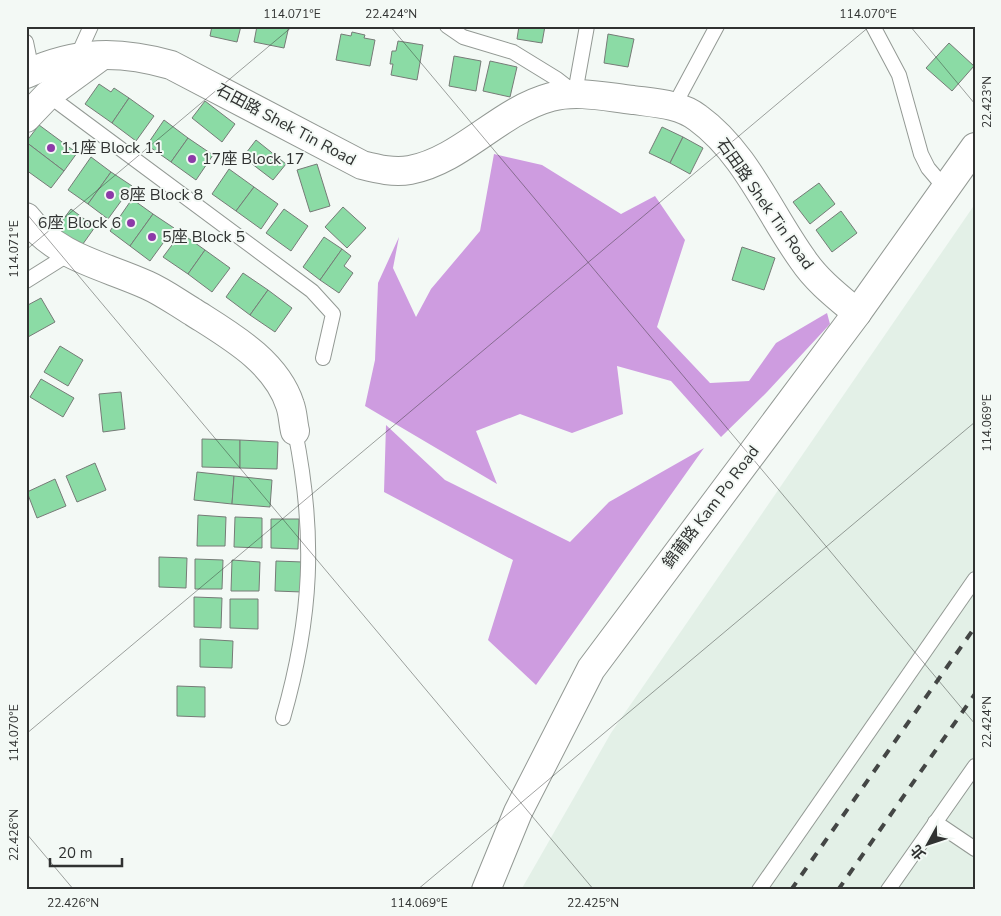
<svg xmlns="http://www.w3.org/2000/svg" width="1001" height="916" font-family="'Nunito Sans','Noto Sans TC',sans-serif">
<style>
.built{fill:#e3f0e7}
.forest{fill:#ce9ce0}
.building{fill:#8bdba5;stroke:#767b77}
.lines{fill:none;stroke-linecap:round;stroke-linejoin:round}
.lane-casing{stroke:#939994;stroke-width:16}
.street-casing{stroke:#939994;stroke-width:30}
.lane{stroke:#fff;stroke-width:14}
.street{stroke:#fff;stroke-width:28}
.rail{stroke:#444645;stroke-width:4;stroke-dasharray:9 9;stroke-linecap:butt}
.ticks{fill:none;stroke:#303231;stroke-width:1;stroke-opacity:0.45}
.poi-dot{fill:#8d3aa8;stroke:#f3f9f5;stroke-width:2}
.labels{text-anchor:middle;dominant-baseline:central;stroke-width:4;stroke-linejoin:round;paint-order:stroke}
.street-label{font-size:16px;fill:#303231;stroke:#f3f9f5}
.poi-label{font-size:16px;fill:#303231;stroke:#f3f9f5;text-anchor:start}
.neatline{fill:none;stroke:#303231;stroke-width:2}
.ticks-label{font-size:12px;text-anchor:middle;fill:#303231}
</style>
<rect width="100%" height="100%" fill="#f3f9f5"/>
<polygon class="built" points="975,204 975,890 521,890 611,733"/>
<g class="forest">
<polygon points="494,154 542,165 621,214 655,196 685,240 657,327 710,383 749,381 776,343 827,313 830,324 767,392 721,437 671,381 617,366 623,414 572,433 520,414 476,431 497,484 365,406 375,360 378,283 399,237 393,268 416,317 431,289 480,231"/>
<polygon points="386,425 445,480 570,542 609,502 704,448 536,685 488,640 513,560 384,492"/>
</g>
<g class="building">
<polygon points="212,26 241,26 237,42 210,36"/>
<polygon points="257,26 289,26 284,48 254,42"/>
<polygon points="519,26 545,26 542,43 517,39"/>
<polygon points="352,32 365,35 364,38 375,40 370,66 336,60 341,34 351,36"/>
<polygon points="608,34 634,39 628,67 604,63"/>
<polygon points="398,41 423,45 417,80 391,75 393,64 390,64 392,51 396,51"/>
<polygon points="949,43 974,66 952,91 926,68"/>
<polygon points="454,56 481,61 476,91 449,86"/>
<polygon points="490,61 517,67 510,97 483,91"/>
<polygon points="99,84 111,92 114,88 129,98 112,123 85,104"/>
<polygon points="129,98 154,116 136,141 112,123"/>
<polygon points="205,101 235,124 222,142 192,118"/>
<polygon points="164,120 188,138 171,162 147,145"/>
<polygon points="39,125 77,153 64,171 26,142"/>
<polygon points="662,127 683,137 670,163 649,153"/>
<polygon points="683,137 703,148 690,174 670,163"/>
<polygon points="188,138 213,155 196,180 171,162"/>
<polygon points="256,140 286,164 273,180 243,157"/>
<polygon points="26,142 64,171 51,188 26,170"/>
<polygon points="91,157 111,172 88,204 68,190"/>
<polygon points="317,164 330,206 310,212 297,170"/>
<polygon points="229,169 254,187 236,211 212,194"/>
<polygon points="111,172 132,186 108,219 88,204"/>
<polygon points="819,183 835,204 810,224 793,202"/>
<polygon points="254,187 278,204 261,229 236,211"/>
<polygon points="132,199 153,214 130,246 110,231"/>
<polygon points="343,207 366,228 347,248 325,227"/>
<polygon points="71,209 95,227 80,248 55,230"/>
<polygon points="284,209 308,226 291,251 266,233"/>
<polygon points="841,211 857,233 832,252 816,230"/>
<polygon points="153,214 174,228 150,261 130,246"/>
<polygon points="181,233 205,250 188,274 163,257"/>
<polygon points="324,237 342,249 320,280 303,267"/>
<polygon points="742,247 775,258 764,290 732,280"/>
<polygon points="342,249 351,256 344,266 353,273 339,293 320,280"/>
<polygon points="205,250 230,268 212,292 188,274"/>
<polygon points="243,273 268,290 250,315 226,297"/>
<polygon points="268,290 292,308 275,332 250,315"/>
<polygon points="41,298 55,322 28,337 26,306"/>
<polygon points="60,346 83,360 68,386 44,372"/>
<polygon points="41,379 74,398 63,417 30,397"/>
<polygon points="121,392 125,429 103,432 99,394"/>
<polygon points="202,439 240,440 240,468 202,467"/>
<polygon points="240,440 278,442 277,469 240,468"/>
<polygon points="95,463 106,490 77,502 66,476"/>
<polygon points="197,472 234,476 232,504 194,500"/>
<polygon points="234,476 272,480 270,507 232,504"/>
<polygon points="55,479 66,506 37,518 27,492"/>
<polygon points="198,515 226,517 225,546 197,546"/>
<polygon points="235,517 262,518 262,548 234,547"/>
<polygon points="271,519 299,519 298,549 271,548"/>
<polygon points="159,557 187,558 186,588 159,587"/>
<polygon points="195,559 223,560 222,589 195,589"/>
<polygon points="232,560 260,562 259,591 231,591"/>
<polygon points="276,561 303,562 302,592 275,591"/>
<polygon points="194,597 222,598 221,628 194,627"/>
<polygon points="230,599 258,599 258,629 230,628"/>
<polygon points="200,639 233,641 232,668 200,667"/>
<polygon points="177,686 205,687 205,717 177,716"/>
</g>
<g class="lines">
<defs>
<g id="lane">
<polyline points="447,26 463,37 513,52 557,79 575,93 587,26"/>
<polyline points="873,26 899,75 921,154 928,168 945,188"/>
<polyline points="26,42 32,71"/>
<polyline points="77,57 91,26"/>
<polyline points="48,95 312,291 333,314 323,358"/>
<polyline points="674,106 717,26"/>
<polyline points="26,281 69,254"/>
<path d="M283,718C312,617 316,535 295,431"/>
<polyline points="935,822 975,849"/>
<polyline points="759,890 975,579"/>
<polyline points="888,890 975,766"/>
</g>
<g id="street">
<path d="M26,74C77,51 118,50 171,65L362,165C378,169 394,173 410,170C462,160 499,111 551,97C577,90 606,97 633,100C655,103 680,104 698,118C746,153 769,213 803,260C817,281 838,297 857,313"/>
<polyline points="26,118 48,95 100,57"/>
<path d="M26,217C57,258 103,265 147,285C163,292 178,303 193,312C229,335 276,361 290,405C293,413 293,423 295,431"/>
<polyline points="486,890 518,812 591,669 857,313 975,147"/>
</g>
</defs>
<use href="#lane" class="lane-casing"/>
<use href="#street" class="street-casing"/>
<use href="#lane" class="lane"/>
<use href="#street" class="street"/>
<g class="rail">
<polyline points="791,890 975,627"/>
<polyline points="838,890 975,694"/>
</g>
</g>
<path class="ticks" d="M390,26L975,724M910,26L975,104M26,213L594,890M26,250L293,26M26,734L870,26M26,833L74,890M417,890L975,422"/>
<g class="poi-dot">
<circle cx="51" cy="148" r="5"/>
<circle cx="192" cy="159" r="5"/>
<circle cx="110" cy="195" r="5"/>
<circle cx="131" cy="223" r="5"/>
<circle cx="152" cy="237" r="5"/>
</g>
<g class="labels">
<g class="street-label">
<text transform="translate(286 125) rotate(28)">石田路 Shek Tin Road</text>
<text transform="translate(765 204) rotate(55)">石田路 Shek Tin Road</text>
<text transform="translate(711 507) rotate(-53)">錦莆路 Kam Po Road</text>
</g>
<g class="poi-label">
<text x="61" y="148">11座 Block 11</text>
<text x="202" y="159">17座 Block 17</text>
<text x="120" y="195">8座 Block 8</text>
<text x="121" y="223" text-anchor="end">6座 Block 6</text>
<text x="162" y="237">5座 Block 5</text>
</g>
</g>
<rect width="1001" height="916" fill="none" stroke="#f3f9f5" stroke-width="55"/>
<g transform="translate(928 844) rotate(230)" stroke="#f3f9f5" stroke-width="4" paint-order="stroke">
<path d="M0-4L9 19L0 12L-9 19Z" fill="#303231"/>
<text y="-8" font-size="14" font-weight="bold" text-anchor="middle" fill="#303231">北</text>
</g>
<path d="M50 858v8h72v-8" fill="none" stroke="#303231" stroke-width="2.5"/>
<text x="58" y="858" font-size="15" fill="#303231" stroke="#f3f9f5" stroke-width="4" paint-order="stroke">20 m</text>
<rect x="28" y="28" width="946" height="860" class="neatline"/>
<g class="ticks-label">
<text x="292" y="18">114.071°E</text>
<text x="391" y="18">22.424°N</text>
<text x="868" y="18">114.070°E</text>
<text transform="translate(987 102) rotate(-90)" y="4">22.423°N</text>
<text transform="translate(14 249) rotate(-90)" y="4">114.071°E</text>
<text transform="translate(987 423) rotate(-90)" y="4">114.069°E</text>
<text transform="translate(987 722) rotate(-90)" y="4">22.424°N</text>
<text transform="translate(14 733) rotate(-90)" y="4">114.070°E</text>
<text transform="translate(14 835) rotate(-90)" y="4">22.426°N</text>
<text x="73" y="907">22.426°N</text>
<text x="419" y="907">114.069°E</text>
<text x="593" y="907">22.425°N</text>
</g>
</svg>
